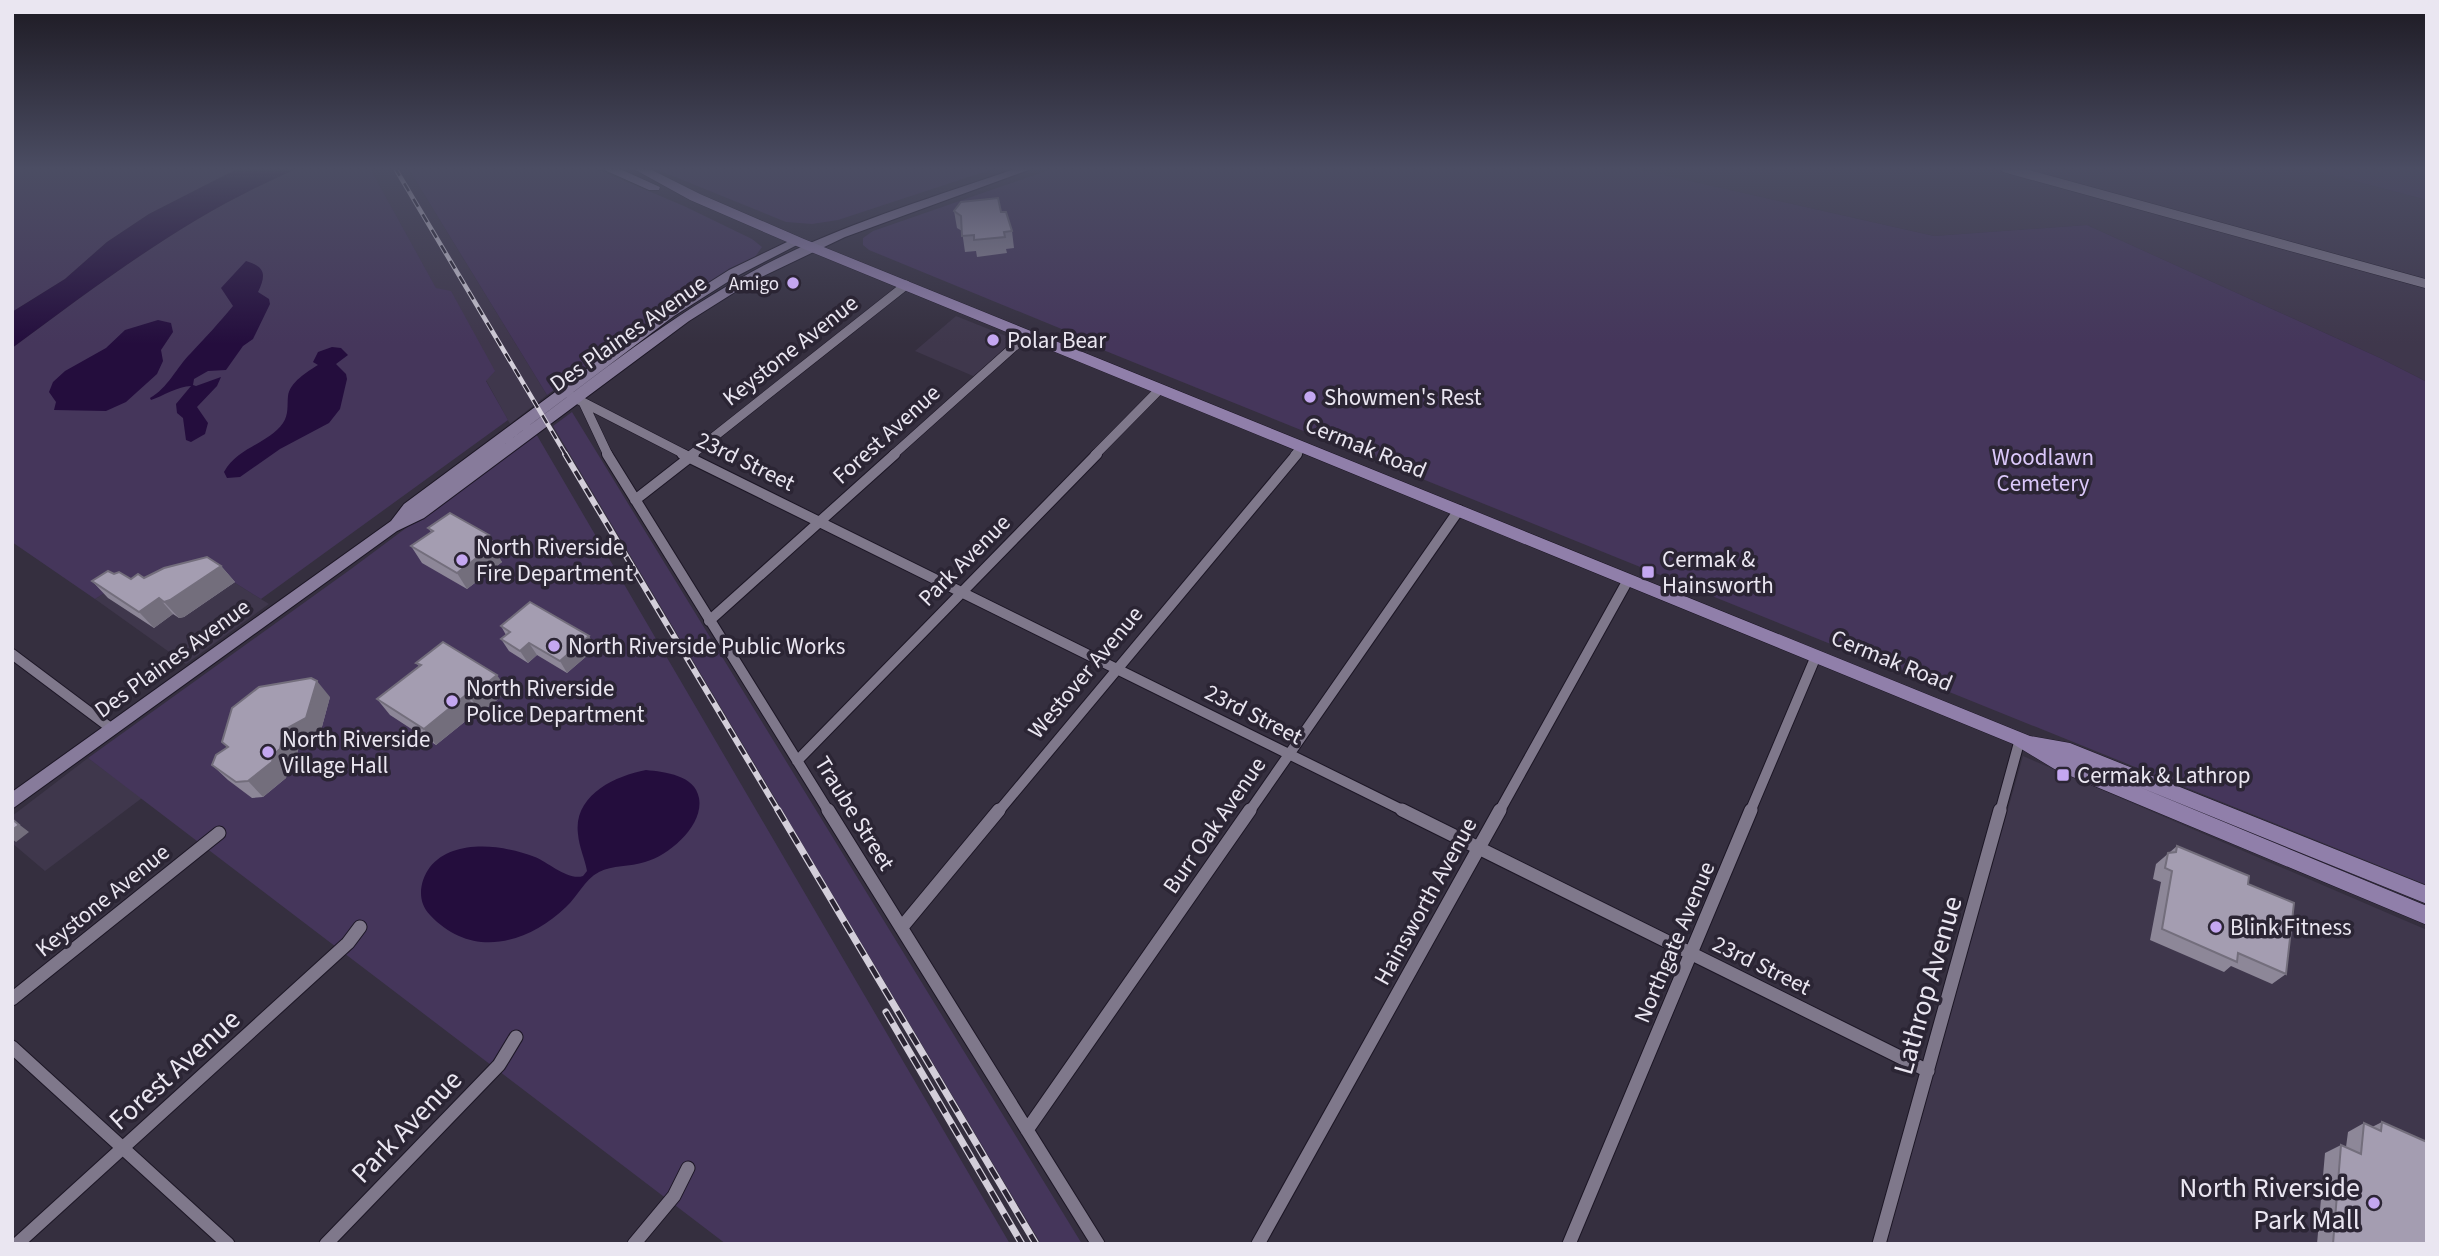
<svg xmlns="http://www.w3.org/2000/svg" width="2439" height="1256" font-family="'Source Sans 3',sans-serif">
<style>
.built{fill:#3f374c}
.green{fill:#45365b}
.water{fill:#240d3d}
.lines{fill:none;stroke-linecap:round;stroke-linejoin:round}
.minor-far2-casing{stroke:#1c1625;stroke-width:10}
.minor-far1-casing{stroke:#1c1625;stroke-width:12}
.minor-casing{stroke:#1c1625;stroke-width:15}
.secondary-casing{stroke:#1c1625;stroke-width:2}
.primary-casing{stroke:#1c1625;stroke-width:1}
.minor-far2{stroke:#7f788b;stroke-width:9}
.minor-far1{stroke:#7f788b;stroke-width:10}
.minor{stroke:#7f788b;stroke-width:13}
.secondary{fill:#877b9b;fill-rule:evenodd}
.primary{fill:#907faa;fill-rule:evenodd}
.rail-far2-casing{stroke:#d3ceda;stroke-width:4.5}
.rail-far1-casing{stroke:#d3ceda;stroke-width:6}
.rail-casing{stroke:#d3ceda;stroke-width:7}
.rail-far2{stroke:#2b2534;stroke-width:2.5;stroke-dasharray:9;stroke-linecap:butt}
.rail-far1{stroke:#2b2534;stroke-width:3.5;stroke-dasharray:10;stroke-linecap:butt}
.rail{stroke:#2b2534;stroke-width:4.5;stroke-dasharray:13;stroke-linecap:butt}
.wall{fill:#8d8798}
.shaded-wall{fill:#736e7c}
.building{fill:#a49db1;stroke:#736e7c;stroke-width:2}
.poi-dot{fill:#c4a7f1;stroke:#2b2534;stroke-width:2.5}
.labels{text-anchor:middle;stroke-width:7;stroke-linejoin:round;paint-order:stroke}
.far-poi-label{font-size:19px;fill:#eae6f1;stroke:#2b2534;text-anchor:end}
.street-label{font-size:23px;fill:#eae6f1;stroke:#2b2534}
.poi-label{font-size:23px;fill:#eae6f1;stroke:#2b2534;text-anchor:start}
.park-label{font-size:23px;fill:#dbc8fa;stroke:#2b2534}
.near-street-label{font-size:28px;fill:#eae6f1;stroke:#2b2534}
.near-poi-label{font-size:28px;fill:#eae6f1;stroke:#2b2534;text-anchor:end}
</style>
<rect width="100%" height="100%" fill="#352f3f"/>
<path class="built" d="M370 168H408L547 395 510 424Z
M1633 168H2305L2427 200V382L2380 358 2087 225 1934 236Z
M956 316 1021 342 980 379 915 351Z
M221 574 269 604 186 664 95 599 119 584Z
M2023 756 2427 930V1244H1885Z
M88 758 142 798 45 871 12 843V816Z"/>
<path class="green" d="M12 168H239L149 214 107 242 65 279 12 312Z
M299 168H370L436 288 451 291 495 371 486 381 508 420 261 599 221 574 119 584 95 599 12 542V348C104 280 193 212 299 168Z
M408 168H594L684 206 752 239 762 247 755 257 672 305 547 395Z
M653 168H996L838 220 812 224 786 222Z
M1055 168H1633L1934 236 2087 225 2380 358 2427 382V885L1076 339 1064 330 869 250 863 245V238L873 231Z
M2305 168H2427V200Z
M572 412 1082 1244H1041L553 426Z
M535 432 1010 1244H726L88 758 351 569Z"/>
<path class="water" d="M239 168H299C193 212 104 280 12 348V312L65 279 107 242 149 214Z
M246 261C266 267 266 275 258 292L269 299 270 304 253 339 243 346 226 370 208 371 194 379 193 385 196 386 221 377 217 386 197 407 208 423 205 434 191 442 186 440 183 418 177 413 176 404 191 386C178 386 163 396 151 400L150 398C168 388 176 368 191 353 206 337 219 323 233 306L221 288Z
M158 320 171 323 173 332 161 350 163 361 157 374 126 402 106 411 54 410 56 402 49 392 53 382 65 371 106 348 125 330Z
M332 347 341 348 348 355 336 364 346 374 347 379 340 409 329 423 280 449 240 477 227 478 224 472C238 447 268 444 283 423 289 414 287 405 288 396 290 382 307 372 318 365L313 362 318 352Z
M646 770C665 772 695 775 699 798 704 825 670 855 645 862 630 867 612 865 599 872 584 880 578 896 566 907 526 945 471 959 430 915 417 902 419 882 430 867 454 838 504 845 535 857 549 863 569 881 583 876L587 871C585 859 579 847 578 834 573 796 614 776 646 770Z"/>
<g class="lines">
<g class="minor-far2-casing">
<path id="minor-far2" d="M2005 168 2427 284
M571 396 686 455
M583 402 608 455
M691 455 906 285
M893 455 1027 335
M1095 455 1160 389
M1295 455 1302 447"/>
</g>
<g class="minor-far1-casing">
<path id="minor-far1" d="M607 454 829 812
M682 454 1406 812
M635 500 694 454
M709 621 895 454
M12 654 112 729
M797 761 1097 454
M998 812 1297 454
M1249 812 1459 510
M1499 812 1628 580
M1750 812 1816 656
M2000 812 2020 739"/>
</g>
<g class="minor-casing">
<path id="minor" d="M828 810 1098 1244
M1402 810 1928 1071
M902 927 999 810
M12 999 219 833
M12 1047 228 1244
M1027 1130 1250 810
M17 1244 348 943 360 927
M326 1244 499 1065 516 1037
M634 1244 674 1196 688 1168
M1258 1244 1500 810
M1569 1244 1751 810
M1879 1244 2000 810"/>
</g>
<g class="secondary-casing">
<path id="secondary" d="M1017 168H1034L845 237 751 282 689 321 424 518 397 531 12 809V792L391 521 404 504 666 310 729 270 787 242H795L797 245 737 276 674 316 502 446C580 388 656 326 741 278 827 228 924 201 1017 168Z"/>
</g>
<g class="primary-casing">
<path id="primary" d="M600 168H618L660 187 659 190H649Z
M632 168H648L700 194 804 239 2030 736 2070 743 2427 886V904L2137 786 2427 906V925L2056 770 2013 744 794 245 690 200Z"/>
</g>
<use href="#minor-far2" class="minor-far2"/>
<use href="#minor-far1" class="minor-far1"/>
<use href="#minor" class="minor"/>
<use href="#secondary" class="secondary"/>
<use href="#primary" class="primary"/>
<g class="rail-far2-casing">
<path id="rail-far2" d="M395 168 566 455"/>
</g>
<g class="rail-far1-casing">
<path id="rail-far1" d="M565 454 779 812"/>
</g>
<g class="rail-casing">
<path id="rail" d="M778 810 1036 1244
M886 1012 1022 1244"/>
</g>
<use href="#rail-far2" class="rail-far2"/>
<use href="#rail-far1" class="rail-far1"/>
<use href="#rail" class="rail"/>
</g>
<path class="wall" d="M954 211 1001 212 1012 231 1014 248 1006 249 1007 253 977 257 976 251 965 252 962 231 957 228Z
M428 528 489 535 499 551 496 553 502 562 467 589 422 563 411 546 431 532Z
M221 566 235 582 184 617 179 618 173 614 154 628 108 598 92 581 114 574 131 579Z
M501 626 596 648 567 673 537 655 528 663 509 651 501 639 506 635Z
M416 663 508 691 481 713 478 711 436 745 390 715 377 699 419 666Z
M330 697 320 734 299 745 295 764 288 770 286 778 263 797 252 798 228 780 212 765 227 747 222 742Z
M2177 846 2248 884 2286 974 2272 984 2231 966 2224 972 2150 940 2161 882 2153 879 2156 864Z
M2382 1122 2427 1244H2317L2325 1153 2341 1145 2346 1147 2348 1132 2364 1123 2372 1127Z"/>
<path class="shaded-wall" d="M489 535 499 551 496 553 502 562 467 589 457 573 482 540Z
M221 566 235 582 184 617 179 618 164 602Z
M159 598 173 614 154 628 139 612Z
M589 636 596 648 567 673 560 661Z
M529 643 537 655 528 663 520 651Z
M497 675 508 691 481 713 470 697Z
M317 681 330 697 320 734 299 745 295 764 288 770 286 778 263 797 248 781 274 754 284 730Z
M466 695 478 711 436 745 424 729Z
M12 819 29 832 16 842 12 839Z"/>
<path class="building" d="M998 198 1001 212H1006L1012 231 1004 232 1005 237 974 240V235L962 236 961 216 954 211 961 202Z
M450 513 489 535 482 540 492 546 457 573 411 546 433 531 428 528Z
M207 557 221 566 170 600 164 602 159 598 139 612 92 581 108 571 114 574 119 572 131 579 138 574 144 578 164 568Z
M530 602 589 636 560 661 529 643 520 651 501 639 510 632 501 626Z
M443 642 497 675 470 697 466 695 424 729 377 699 421 665 416 663Z
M311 678 317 681 306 718 284 730 280 749 274 754 272 762 248 781 236 782 212 765 216 755 228 747 222 742 232 708 259 687Z
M12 819 19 825 12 830Z
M2177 846 2249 876 2248 884 2294 903 2286 974 2238 953 2237 962 2162 929 2172 871 2165 868 2168 853 2176 852Z
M2382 1122 2427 1142V1244H2333L2341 1145 2361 1154 2364 1123 2381 1131Z"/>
<linearGradient id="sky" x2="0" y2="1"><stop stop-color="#1d1a23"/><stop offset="0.49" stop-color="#4b4d63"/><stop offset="1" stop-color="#4b4d63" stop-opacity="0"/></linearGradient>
<rect width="2439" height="344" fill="url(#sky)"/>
<g class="poi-dot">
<circle cx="793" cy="283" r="7"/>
<circle cx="993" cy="340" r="7"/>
<circle cx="1310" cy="397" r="7"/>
<circle cx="462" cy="560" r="7"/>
<rect x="1641" y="565" width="14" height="14" rx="3.5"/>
<circle cx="554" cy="646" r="7"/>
<circle cx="452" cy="701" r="7"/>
<circle cx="268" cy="752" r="7"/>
<rect x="2056" y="768" width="14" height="14" rx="3.5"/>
<circle cx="2216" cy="927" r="7"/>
<circle cx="2374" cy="1203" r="7"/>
</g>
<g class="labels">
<g class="far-poi-label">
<text x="779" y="290">Amigo</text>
</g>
<g class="street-label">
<text transform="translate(628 333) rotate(-35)" y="8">Des Plaines Avenue</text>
<text transform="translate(790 350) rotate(-38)" y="8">Keystone Avenue</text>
<text transform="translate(886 434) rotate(-42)" y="8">Forest Avenue</text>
<text transform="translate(1366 447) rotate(22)" y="8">Cermak Road</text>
<text transform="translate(746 461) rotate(26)" y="8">23rd Street</text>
<text transform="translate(964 560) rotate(-45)" y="8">Park Avenue</text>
<text transform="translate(172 658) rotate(-36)" y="8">Des Plaines Avenue</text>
<text transform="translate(1892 660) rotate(22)" y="8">Cermak Road</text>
<text transform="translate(1085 672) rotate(-50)" y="8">Westover Avenue</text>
<text transform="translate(1254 714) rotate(27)" y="8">23rd Street</text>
<text transform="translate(855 813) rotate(58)" y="8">Traube Street</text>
<text transform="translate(1214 825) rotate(-55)" y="8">Burr Oak Avenue</text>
<text transform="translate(102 900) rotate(-39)" y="8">Keystone Avenue</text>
<text transform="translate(1425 901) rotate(-61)" y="8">Hainsworth Avenue</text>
<text transform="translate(1674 942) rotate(-67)" y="8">Northgate Avenue</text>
<text transform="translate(1762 965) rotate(26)" y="8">23rd Street</text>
</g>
<g class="poi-label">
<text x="1007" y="348">Polar Bear</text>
<text x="1324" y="405">Showmen's Rest</text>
<text x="476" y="555">North Riverside<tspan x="476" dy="26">Fire Department</tspan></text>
<text x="1662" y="567">Cermak &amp;<tspan x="1662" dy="26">Hainsworth</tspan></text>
<text x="568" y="654">North Riverside Public Works</text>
<text x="466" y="696">North Riverside<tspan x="466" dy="26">Police Department</tspan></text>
<text x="282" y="747">North Riverside<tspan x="282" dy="26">Village Hall</tspan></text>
<text x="2077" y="783">Cermak &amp; Lathrop</text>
<text x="2230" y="935">Blink Fitness</text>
</g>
<g class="park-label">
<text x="2043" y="465">Woodlawn<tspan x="2043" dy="26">Cemetery</tspan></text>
</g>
<g class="near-street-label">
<text transform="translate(1927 985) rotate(-74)" y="10">Lathrop Avenue</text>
<text transform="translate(174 1069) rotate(-42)" y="10">Forest Avenue</text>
<text transform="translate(406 1126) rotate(-46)" y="10">Park Avenue</text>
</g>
<g class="near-poi-label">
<text x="2360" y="1197">North Riverside<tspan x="2360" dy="32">Park Mall</tspan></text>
</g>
</g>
<rect width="2439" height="1256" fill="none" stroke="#eae6f1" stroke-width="28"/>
</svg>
